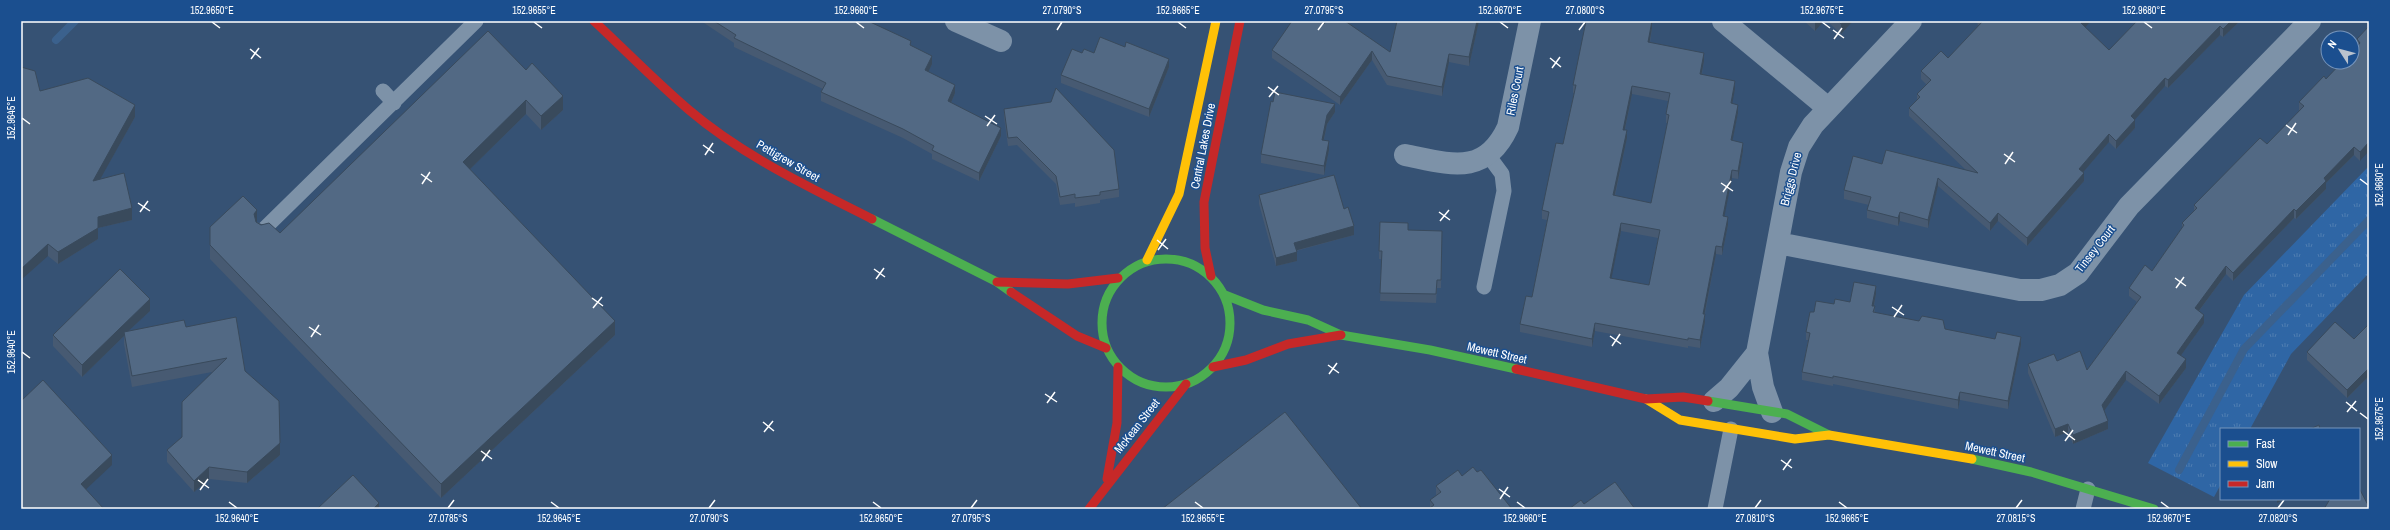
<svg xmlns="http://www.w3.org/2000/svg" width="2390" height="530" font-family="'Archivo Narrow',sans-serif">
<style>
.grass{fill:url(#grass-tufts)}
.lines{fill:none;stroke-linecap:round;stroke-linejoin:round}
.stream{stroke:#3b618d;stroke-width:8}
.lane{stroke:#7d92a8;stroke-width:15}
.street{stroke:#7d92a8;stroke-width:22}
.fast{stroke:#4caf50;stroke-width:9}
.slow{stroke:#ffc107;stroke-width:9}
.jam{stroke:#c62828;stroke-width:9}
.wall{fill:#475a72;fill-rule:evenodd}
.shaded-wall{fill:#394a5c}
.building{fill:#526984;stroke:#394a5c;fill-rule:evenodd}
.ticks{fill:none;stroke:#fff;stroke-width:1.5}
.labels{text-anchor:middle;stroke-width:3;stroke-linejoin:round;paint-order:stroke}
.street-label{font-size:12px;fill:#fff;stroke:#1b4f8f}
.neatline{fill:none;stroke:#fff;stroke-width:1.5}
.ticks-label{font-size:10px;text-anchor:middle;fill:#fff}
</style>
<defs>
<pattern id="grass-tufts" width="24" height="20" patternUnits="userSpaceOnUse"><rect width="24" height="20" fill="#2f66a5"/><path d="M3 7l-1-3M5 7V3M7 7l1-3M15 17l-1-3M17 17v-4M19 17l1-3" fill="none" stroke="#4e7db2"/></pattern>
</defs>
<rect width="100%" height="100%" fill="#365274"/>
<path class="grass" d="M2369 166V273L2291 354 2250 429H2221V484L2214 497 2148 463 2244 295Z"/>
<g class="lines">
<path class="stream" d="M56 40 75 21
M2179 470 2244 349 2369 220"/>
<path class="lane" d="M383 91 394 103
M263 230 476 21
M1484 287 1504 191 1502 174 1488 155
M1715 509 1731 429
M2083 509 2088 489"/>
<path class="street" d="M956 21 1001 41
M1723 21 1828 108
M1405 155C1450 164 1485 177 1508 127L1530 21
M1778 243 2020 290H2041L2060 285 2078 273 2129 206 2310 21
M1714 401 1729 388 1757 353
M1772 412 1763 387 1757 353 1791 172 1799 147 1813 125 1911 21"/>
<path class="fast" d="M872 219 997 282 1011 292
M1102 323a64 64 0 1 1 128 0a64 64 0 1 1-128 0Z
M1225 295 1263 310 1308 320 1341 335 1430 350 1516 369
M1708 401 1787 414 1829 435
M1972 459 2031 472 2154 509"/>
<path class="slow" d="M1147 260 1179 194 1216 21
M1646 399 1680 420 1795 439 1829 435 1972 459"/>
<path class="jam" d="M594 21C626 51 656 82 689 110 743 156 809 187 872 219
M1211 276 1205 248 1204 202 1240 21
M997 282 1068 284 1118 278
M1011 292 1077 336 1106 348
M1213 367 1246 360 1288 344 1341 335
M1516 369 1646 399 1683 397 1708 401
M1107 479 1117 423 1118 367
M1089 509 1186 384"/>
</g>
<path class="wall" d="M701 21H868L911 46 932 64 928 72 955 93 951 103 1001 136 979 181 932 159V154L903 138 821 101V92L823 89 734 47V43Z
M1397 21H1479L1469 66 1449 62 1442 96 1387 85 1372 60 1340 105 1272 58V50L1324 24 1390 52Z
M1804 21H1824L1815 31Z
M1827 21H1853L1841 34Z
M1977 21H2091L2085 27 2109 50 2137 21H2240L2223 37 2220 35 2168 88 2165 86 2135 119V128L2116 149 2109 142 2083 172 2084 181 2027 246 1998 221 1990 231 1938 186 1928 228 1900 221 1898 226 1867 218V210L1869 205 1844 199V190L1882 164 1966 170 1909 116V108L1917 100V94L1927 85 1921 79V71L1948 58 1978 26Z
M2369 26 2360 161 2354 155 2326 183V189L2296 219 2294 218 2233 281 2226 274 2199 311 2204 323 2181 355 2186 368 2159 404 2126 380 2104 411 2108 429 2073 444 2068 432 2055 437 2028 373V364L2057 361 2087 370 2137 302 2129 296V288L2152 271 2182 228V223L2194 211V205L2267 144 2300 111 2299 110V102L2326 79 2357 47V39Z
M1652 28 1650 43 1704 61 1702 74 1735 89 1732 103 1738 113 1732 141 1743 151 1738 179 1732 178 1724 216 1728 225 1722 255 1716 254 1705 314V322L1700 348 1688 346V348L1595 331 1592 347 1520 332V324L1532 297 1547 220 1542 219V210L1563 144 1574 93H1573V85ZM1632 94 1668 101 1666 114V123H1668L1651 203 1615 196 1627 138 1625 130ZM1621 231 1658 238 1649 285 1611 278Z
M1082 53H1094L1169 67 1149 117 1061 83V75Z
M526 70 563 110 541 130 526 114 470 169 615 335 441 498 210 259V227L257 222 280 233Z
M40 91 135 117 100 179 132 220 98 228V239L58 264 48 256Z
M1004 109 1119 189V197L1100 200V203L1075 207V203L1060 205 1056 184 1017 145 1008 146 1004 117Z
M1335 112 1327 124 1324 140 1329 150 1324 175 1261 163V154Z
M1259 195 1344 209 1354 235 1296 251 1297 261 1276 266 1259 204Z
M1408 230 1442 239 1441 288H1437L1436 303 1380 301 1382 259H1379V251Z
M1876 294 1874 306 1875 313 1945 329 2021 345 2008 409 1960 400 1958 409 1833 384V386L1802 380V372L1808 340H1806V332L1814 312 1834 304 1850 302Z
M150 311 128 331 186 327 245 371 280 455 247 483 209 479 194 492 167 462V450L182 437 212 372 132 387 124 344V336L82 377 53 346V335Z
M2369 324V376L2347 398 2307 360V352L2354 339Z
M1477 472 1512 509H1430V500L1436 496V486L1462 476Z"/>
<path class="shaded-wall" d="M1477 21H1479L1469 66V57Z
M1652 21V28L1648 51V42Z
M1815 21H1824L1815 31Z
M1843 21H1853L1841 34V24Z
M2083 21H2091L2081 32V23Z
M2231 21H2240L2223 37V29Z
M2220 26V35L2168 88V80Z
M1372 51V60L1340 105V97Z
M1704 53V61L1700 82V74Z
M1449 54V62L1442 96V87Z
M932 56V64L925 79V70Z
M1169 59V67L1149 117V109Z
M2165 78V86L2131 124V116Z
M1735 81V89L1731 111V103Z
M955 85V93L948 110V101Z
M1632 86V94L1623 138V130Z
M563 96V110L541 130V116Z
M526 100V114L463 176V162Z
M1335 104V112L1327 124 1322 148V140L1327 115Z
M135 105V117L93 192V181Z
M1738 105V113L1731 148V140Z
M2135 120V128L2116 149V141Z
M1001 128V136L979 181V173Z
M1627 130V138L1613 203V195Z
M2109 134V142L2079 177V169Z
M1329 141V150L1324 175V166Z
M2369 142V151L2360 161V152Z
M1743 143V151L1738 179V171Z
M2354 147V155L2326 183V189L2296 219V211L2324 178Z
M1732 170V178L1723 224V216Z
M2084 173V181L2027 246V238Z
M1938 178V186L1928 228V220Z
M132 208V220L98 228V239L58 264V252L98 217Z
M2294 209V218L2233 281V273Z
M257 210V224L254 214Z
M1900 212V221L1898 226V218Z
M1998 213V221L1990 231V223Z
M1728 217V225L1722 255V247Z
M1621 223V231L1610 286V278Z
M1354 226V235L1294 251V243Z
M48 244V256L21 280V269Z
M1716 246V254L1703 322V314Z
M1297 252V261L1276 266V258Z
M2226 266V274L2195 316V308Z
M1876 286V294L1872 314V306Z
M150 299V311L124 335V332V336L82 377V365Z
M1705 314V322L1700 348V340Z
M2204 315V323L2177 361V353Z
M615 321V335L441 498V484Z
M1595 323V331L1592 347V339Z
M2021 337V345L2008 409V401Z
M2186 359V368L2159 404V396Z
M2369 368V376L2347 398V390Z
M2126 371V380L2102 414V405Z
M1960 392V400L1958 409V400Z
M2108 421V429L2073 444V435Z
M2068 424V432L2055 437V429Z
M280 443V455L247 483V472Z
M112 455V465L81 494V484Z
M209 467V479L194 492V481Z
M2277 499H2284L2277 503Z
M379 503V509H373Z"/>
<path class="building" d="M714 21H868L911 41 910 45 932 56 925 70 955 85 948 101 1001 128 979 173 932 150 934 146 903 129 821 92 826 83 734 38 736 35Z
M1292 21H1320L1324 24 1326 21H1345L1390 52 1397 21H1477L1469 57 1449 54 1442 87 1387 76 1372 51 1340 97 1272 50Z
M1586 21H1652L1648 42 1704 53 1700 74 1735 81 1731 103 1738 105 1731 140 1743 143 1738 171 1732 170 1723 216 1728 217 1722 247 1716 246 1703 314H1705L1700 340 1688 338V340L1595 323 1592 339 1520 324 1526 296 1532 297 1549 212 1542 210 1556 143 1563 144 1576 85H1573ZM1632 86 1670 93 1666 114 1669 115 1651 203 1613 195 1627 130H1623ZM1621 223 1660 230 1649 285 1610 278Z
M1838 21H1843L1841 24Z
M1980 21H2083L2081 23 2109 50 2137 21H2231L2223 29 2220 26 2168 80 2165 78 2131 116 2135 120 2116 141 2109 134 2079 169 2084 173 2027 238 1998 213 1990 223 1938 178 1928 220 1900 212 1898 218 1867 210 1871 197 1844 190 1853 156 1882 164 1886 150 1978 173 1909 108 1920 97 1917 94 1931 80 1921 71 1941 51 1948 58 1982 22Z
M2369 26V142L2360 152 2354 147 2324 178 2326 181 2296 211 2294 209 2233 273 2226 266 2195 308 2204 315 2177 353 2186 359 2159 396 2126 371 2102 405 2108 421 2073 435 2068 424 2055 429 2028 364 2054 354 2057 361 2080 351 2087 370 2141 297 2129 288 2145 265 2152 271 2184 225 2182 223 2197 208 2194 205 2260 138 2267 144 2304 106 2299 102 2324 76 2326 79 2342 62H2352V52L2360 43 2357 39Z
M488 31 526 70 532 63 563 96 541 116 526 100 463 162 615 321 441 484 210 245V227L243 196 257 210 254 214 256 222 261 225 269 223 280 233Z
M1100 37 1125 47 1126 42 1169 59 1149 109 1061 75 1072 49 1082 53 1084 49 1094 53Z
M21 67 35 71 40 91 88 78 135 105 93 181 124 173 132 208 98 217V228L58 252 48 244 21 269Z
M1056 88 1114 150 1119 189 1100 192V195L1075 198V194L1060 197 1056 176 1017 137 1008 138 1004 109 1051 102Z
M1275 92 1335 104 1327 115 1322 140 1329 141 1324 166 1261 154 1271 101 1273 102Z
M1334 175 1344 209 1348 207 1354 226 1294 243 1297 252 1276 258 1259 195Z
M1380 222 1408 223V230L1442 231 1441 280H1437L1436 294 1380 293 1382 251H1379Z
M120 269 150 299 82 365 53 335Z
M1854 282 1876 286 1872 306H1875L1873 312 1919 321 1922 316 1943 320 1945 329 1995 339 1997 332 2021 337 2008 401 1960 392 1958 400 1833 376V378L1802 372 1810 333 1806 332 1810 312H1814L1816 301 1834 304 1835 299 1850 302Z
M236 317 245 371 279 401 280 443 247 472 209 467 194 481 167 450 182 437V402L227 358 132 376 124 332 184 320 186 327Z
M2335 322 2354 339 2369 324V368L2347 390 2307 352Z
M43 380 112 455 81 484 104 509H21V401Z
M1285 412 1362 509H1162Z
M2319 425 2320 429H2310Z
M1473 467 1477 472 1481 470 1512 509H1430V508L1434 505 1430 500 1441 492 1436 486 1458 470 1462 476Z
M353 475 379 503 373 509H317Z
M1615 482 1635 509H1569L1581 500 1584 504Z
M2359 488 2368 505 2369 504V509H2324L2330 499H2359Z"/>
<path class="ticks" d="M212 22 220 28M534 22 542 28M856 22 864 28M1178 22 1186 28M1500 22 1508 28M1822 22 1830 28M2144 22 2152 28M1057 30 1062 22M1318 30 1324 22M1579 30 1585 22M1833 30 1844 38M1834 39 1842 28M250 49 261 58M1550 58 1561 67M251 59 259 48M1552 68 1560 57M1268 87 1279 95M1269 97 1278 86M985 116 997 124M22 118 30 124M2286 125 2297 133M987 126 995 115M2288 135 2296 123M703 145 714 153M2004 154 2015 162M705 155 713 143M2005 164 2013 152M421 174 432 182M2360 179 2368 185M1721 183 1733 191M422 184 430 172M1723 192 1731 181M138 203 150 211M140 212 148 201M1439 212 1450 220M1440 221 1449 210M1157 240 1168 249M1158 250 1166 239M874 269 885 277M2175 278 2186 286M876 279 884 268M2176 288 2184 277M592 298 603 306M1892 307 1904 315M593 308 602 297M1894 317 1902 305M309 327 321 335M1610 336 1621 344M311 337 319 325M1612 346 1620 334M22 352 30 358M1328 365 1339 373M1329 374 1337 363M1045 394 1057 402M2346 402 2357 411M1047 403 1055 392M2347 412 2356 401M2360 413 2368 419M763 422 774 431M2063 431 2075 440M764 432 773 421M2065 441 2073 430M481 451 492 459M1781 460 1792 468M482 461 490 450M1783 470 1791 459M198 480 209 488M1499 489 1510 497M200 490 208 479M1500 499 1508 487M229 502 237 508M551 502 559 508M873 502 881 508M1195 502 1203 508M1517 502 1525 508M1839 502 1847 508M2161 502 2169 508M448 508 454 500M709 508 715 500M971 508 977 500M1755 508 1761 500M2016 508 2022 500M2278 508 2284 500"/>
<g class="labels">
<g class="street-label">
<text transform="translate(1515 91) rotate(-79)" y="4">Riles Court</text>
<text transform="translate(1203 146) rotate(-79)" y="4">Central Lakes Drive</text>
<text transform="translate(788 161) rotate(30)" y="4">Pettigrew Street</text>
<text transform="translate(1791 179) rotate(-76)" y="4">Briggs Drive</text>
<text transform="translate(2095 249) rotate(-52)" y="4">Tinsey Court</text>
<text transform="translate(1497 353) rotate(13)" y="4">Mewett Street</text>
<text transform="translate(1137 426) rotate(-52)" y="4">McKean Street</text>
<text transform="translate(1995 452) rotate(12)" y="4">Mewett Street</text>
</g>
</g>
<rect width="2390" height="530" fill="none" stroke="#1b4f8f" stroke-width="44"/>
<rect x="2220" y="428" width="140" height="72" fill="#1b4f8f" stroke="#7695bc"/>
<rect x="2228" y="441" width="20" height="6" fill="#4caf50" stroke="#7695bc"/>
<text x="2256" y="448" font-size="12" fill="#ffffff">Fast</text>
<rect x="2228" y="461" width="20" height="6" fill="#ffc107" stroke="#7695bc"/>
<text x="2256" y="468" font-size="12" fill="#ffffff">Slow</text>
<rect x="2228" y="481" width="20" height="6" fill="#c62828" stroke="#7695bc"/>
<text x="2256" y="488" font-size="12" fill="#ffffff">Jam</text>
<g transform="translate(2340 50) rotate(306)"><circle r="19" fill="#1b4f8f" stroke="#7695bc"/>
<path d="M0-3L7 15L0 10L-7 15Z" fill="#b9c2ce"/>
<text y="-6" font-size="11" font-weight="bold" text-anchor="middle" fill="#ffffff">N</text>
</g>
<rect x="22" y="22" width="2346" height="486" class="neatline"/>
<g class="ticks-label">
<text x="212" y="14">152.9650°E</text>
<text x="534" y="14">152.9655°E</text>
<text x="856" y="14">152.9660°E</text>
<text x="1062" y="14">27.0790°S</text>
<text x="1178" y="14">152.9665°E</text>
<text x="1324" y="14">27.0795°S</text>
<text x="1500" y="14">152.9670°E</text>
<text x="1585" y="14">27.0800°S</text>
<text x="1822" y="14">152.9675°E</text>
<text x="2144" y="14">152.9680°E</text>
<text transform="translate(11 118) rotate(-90)" y="4">152.9645°E</text>
<text transform="translate(2379 185) rotate(-90)" y="4">152.9680°E</text>
<text transform="translate(11 352) rotate(-90)" y="4">152.9640°E</text>
<text transform="translate(2379 419) rotate(-90)" y="4">152.9675°E</text>
<text x="237" y="522">152.9640°E</text>
<text x="448" y="522">27.0785°S</text>
<text x="559" y="522">152.9645°E</text>
<text x="709" y="522">27.0790°S</text>
<text x="881" y="522">152.9650°E</text>
<text x="971" y="522">27.0795°S</text>
<text x="1203" y="522">152.9655°E</text>
<text x="1525" y="522">152.9660°E</text>
<text x="1755" y="522">27.0810°S</text>
<text x="1847" y="522">152.9665°E</text>
<text x="2016" y="522">27.0815°S</text>
<text x="2169" y="522">152.9670°E</text>
<text x="2278" y="522">27.0820°S</text>
</g>
</svg>
